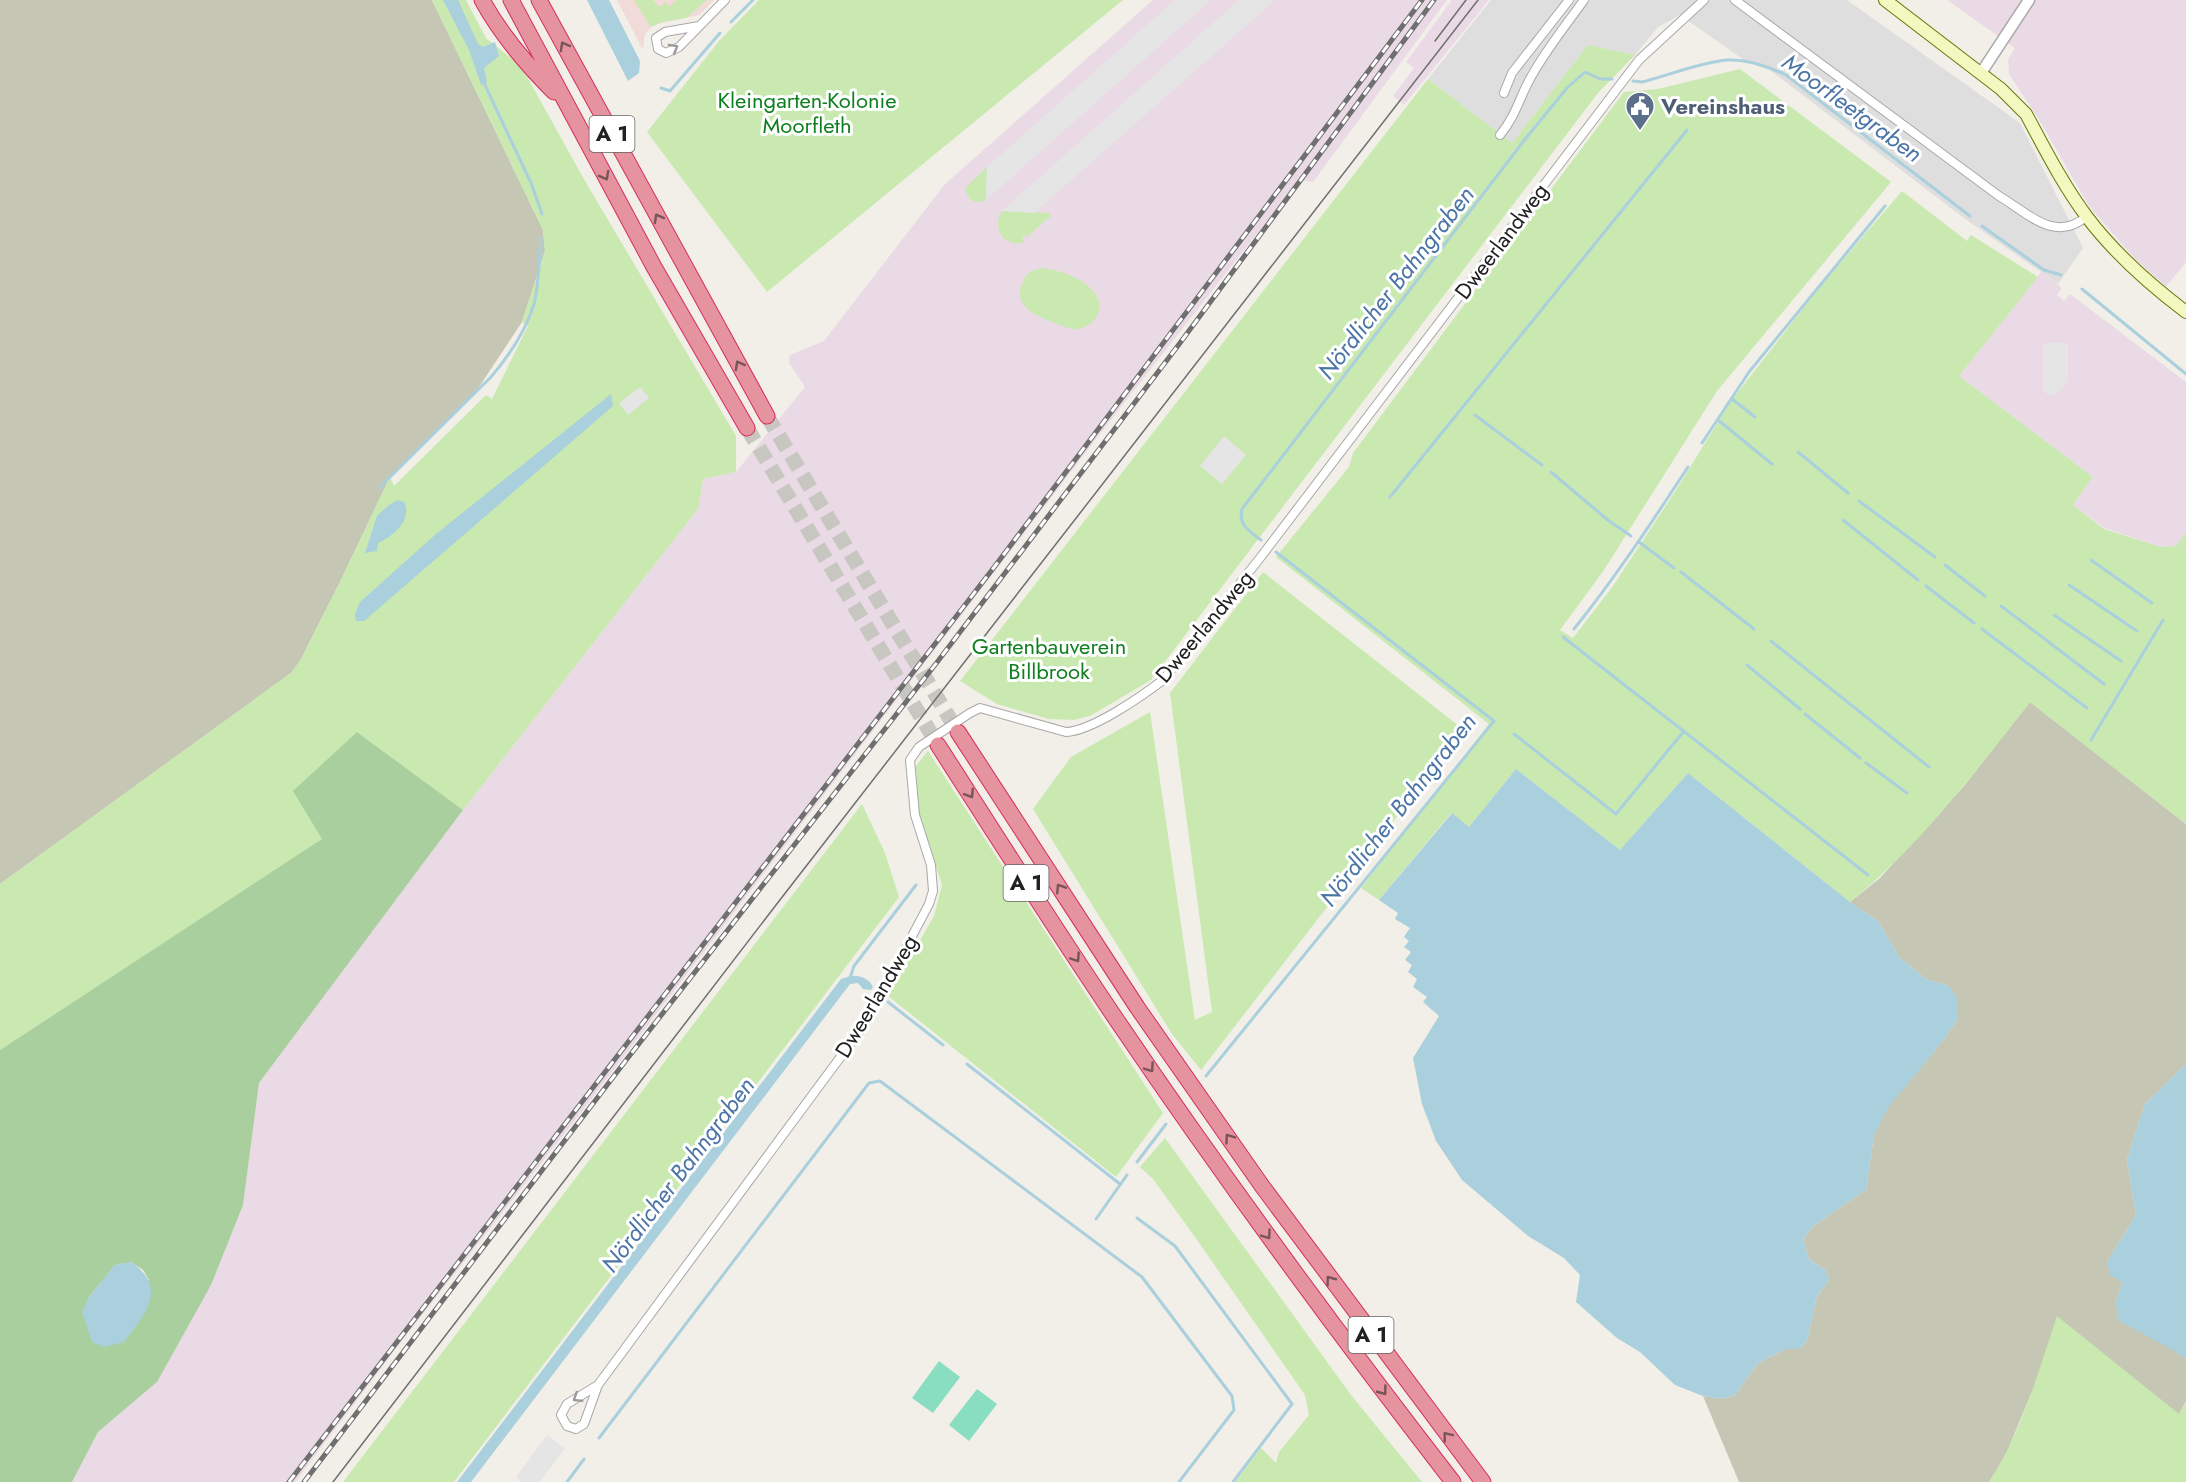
<svg xmlns="http://www.w3.org/2000/svg" width="2186" height="1482" font-family="Jost,sans-serif">
<style>
.residential{fill:#dfdede}
.commercial{fill:#f1dbd9}
.industrial{fill:#eadae6}
.construction{fill:#c5c6b4}
.grass{fill:#c9e9b1}
.forest{fill:#aacf9e;fill-rule:evenodd}
.pitch{fill:#89ddc1}
.parking{fill:#e5e5e5}
.water{fill:#aacfdd}
.lines{fill:none;stroke-linecap:round;stroke-linejoin:round}
.stream{stroke:#aacfdd;stroke-width:3}
.motorway-tunnel{stroke:#c7c6c0;stroke-width:15;stroke-dasharray:15 8;stroke-linecap:butt}
.minor-casing{stroke:#a8a8a8;stroke-width:10}
.tertiary-casing{stroke:#a8a8a8;stroke-width:13}
.secondary-casing{stroke:#667808;stroke-width:14}
.motorway-casing{stroke:#d62e5f;stroke-width:17}
.minor{stroke:#fff;stroke-width:8}
.tertiary{stroke:#fff;stroke-width:10}
.secondary{stroke:#f2f8bf;stroke-width:12}
.motorway{stroke:#e5939e;stroke-width:15}
.tram{stroke:#6f6f6f;stroke-width:1.5}
.rail-casing{stroke:#6f6f6f;stroke-width:5}
.rail{stroke:#fff;stroke-width:3;stroke-dasharray:9;stroke-linecap:butt}
.oneway{stroke:#795459}
.oneway2{stroke:#9b9b9b}
.labels{text-anchor:middle;stroke-width:6;stroke-linejoin:round;paint-order:stroke}
.shield{fill:#fff;stroke:#646464;stroke-width:1.5}
.shield-label{font-size:21px;font-weight:bold;fill:#212121}
.park-label{font-size:22px;fill:#0f7f1f;stroke:#fff}
.service-label{font-size:22px;font-weight:bold;fill:#4e5e75;stroke:#fff;text-anchor:start}
.street-label{font-size:22px;fill:#212121;stroke:#fff}
.water-label{font-size:24px;font-style:italic;fill:#4c75a7;stroke:#fff}
</style>
<rect width="100%" height="100%" fill="#f1efe8"/>
<path class="residential" d="M1491 0H1847L2020 123 2083 248 2058 284 1968 221 1766 67 1744 60 1680 15 1658 27 1635 55 1588 45 1512 143 1428 79Z"/>
<path class="commercial" d="M617 0H714L699 15 653 25 645 34 643 50Z"/>
<path class="industrial" d="M1153 0H1447L1313 182 1299 180 1099 435 586 1106 397 1347 295 1482H72L98 1432 157 1382 243 1205 259 1083 463 810 698 509 703 479 736 472 805 387 789 363 790 355 824 341 945 184Z
M1452 0H1489L1404 105 1393 96 1414 68 1406 62Z
M1947 0H2186V262L2166 287 2134 258 2089 206 2038 118 2009 74 2008 59 2015 48Z
M2041 272 2062 288 2057 295 2064 301 2070 294 2186 382V532L2176 546 2161 547 2104 528 2073 505 2093 477 1959 376Z"/>
<path class="construction" d="M0 0H432L543 230 545 251 522 322 475 393 390 477 340 582 300 661 291 673 0 884Z
M2030 702 2186 824V1064L2145 1104 2127 1160 2136 1215 2107 1262 2123 1283 2115 1302 2186 1359V1401L2179 1414 2031 1394 2004 1459 1989 1482H1739L1703 1396 1723 1399 1735 1395 1758 1363 1785 1349H1799L1807 1341 1817 1296 1829 1280 1825 1270 1809 1259 1803 1239 1813 1226 1866 1190 1874 1135 1887 1108 1945 1038 1958 1018 1949 986 1926 979 1899 957 1878 921 1850 902 1880 878 1964 786Z"/>
<path class="grass" d="M432 0H466L486 38 521 66 585 181 736 436V472L703 479 698 509 463 810 357 732 323 839 0 1050V884L291 673 300 661 340 582 390 477 394 486 486 395 492 399 528 326 522 322 545 251 543 230Z
M634 0H653L660 7 665 2 669 7 677 0H707L686 18 662 22 651 27Z
M759 0H1123L767 292 647 132 719 41Z
M1588 45 1635 55 1598 93 1151 680 1090 716 1074 720 1049 719 997 704 960 681 1428 79 1512 143Z
M1740 69 1891 182 1717 391 1604 570 1560 630 1573 638 1613 586 1676 490 1731 401 1824 282 1902 191 1967 241 1971 235 2038 277 1959 376 2093 477 2073 505 2104 529 2161 547 2176 546 2186 532V824L2030 702C1975 772 1920 846 1850 902L1688 773 1620 850 1516 769 1469 827 1451 813 1379 900 1361 888 1489 724 1276 557 1349 467 1353 453 1624 92 1658 89Z
M987 167 986 200C975 205 965 199 966 187Z
M1002 211 1049 213 1051 216 1027 237 1025 235 1022 238 1025 242C1005 249 991 229 1002 211Z
M1042 268C1064 270 1110 287 1097 316 1093 323 1087 327 1079 329 1070 330 1060 325 1052 322 1036 315 1013 307 1022 284 1025 273 1032 270 1042 268Z
M1263 572 1464 730 1201 1070 1172 1034 1033 809 1071 757 1150 712 1195 1020 1212 1012 1170 693Z
M928 751 1163 1113 1116 1177 888 996 934 916 942 885 918 809 916 766Z
M862 804 885 853 899 897 454 1482H343Z
M1165 1138 1351 1395 1422 1482H1235L1261 1448 1276 1463 1279 1452 1309 1415 1305 1395 1195 1237 1153 1179 1140 1167Z
M2057 1316 2179 1414 2186 1401V1482H1989C2022 1432 2038 1372 2057 1316Z"/>
<path class="forest" d="M357 732 463 810 259 1083 243 1205 211 1285 157 1382 98 1432 72 1482H0V1050L322 839 293 791ZM131 1262 143 1270 149 1280 89 1297 115 1265Z"/>
<path class="pitch" d="M939 1361 960 1377 933 1413 912 1398Z
M977 1389 997 1404 969 1441 949 1425Z"/>
<path class="parking" d="M1175 0H1211L986 200 987 167Z
M1239 0H1275L1034 213 1002 211Z
M2043 343H2068V381L2060 391 2050 396 2043 391Z
M640 387 649 398 628 415 619 403Z
M1224 436 1246 455 1222 484 1200 466Z
M547 1435 565 1448 540 1482H521L516 1477Z"/>
<path class="water" d="M443 0H458L478 44 483 47 495 42 499 56 484 68 487 82 481 85 469 50Z
M587 0H609L640 61 639 73 628 81Z
M611 394 613 406 364 621H356L355 614 360 602 436 534Z
M398 500 404 502C413 520 392 537 378 543L377 551 365 553 377 516 389 505Z
M1516 769 1620 850 1688 773 1850 902 1878 921 1899 957 1926 979 1949 986 1958 1000V1018L1945 1038 1888 1108 1874 1135 1866 1190 1813 1226 1803 1239 1809 1259 1825 1270 1829 1280 1817 1296 1807 1341 1799 1349H1785L1758 1363 1735 1395 1723 1399 1703 1396 1675 1385 1640 1352 1617 1338 1576 1302 1580 1275 1564 1258 1528 1236 1462 1180 1436 1141 1422 1104 1413 1058 1439 1016 1423 1002 1427 997 1413 987 1417 979 1408 972 1412 965 1405 960 1411 952 1404 947 1409 941 1404 937 1410 928 1395 919 1398 913 1379 900 1452 813 1469 827Z
M850 976C859 975 869 978 873 987L871 990 863 989 858 983 850 984 471 1482H457L841 979Z
M2186 1064V1359L2171 1349 2119 1321 2115 1302 2123 1283 2110 1275 2107 1262 2136 1215 2127 1160 2145 1104Z
M131 1262C169 1288 145 1315 124 1342L104 1347 92 1342 82 1312 89 1297 115 1265Z"/>
<g class="lines">
<path class="stream" d="M731 22 753 0
M483 81 531 183 542 214
M1633 81 1642 82C1666 76 1705 61 1728 60 1748 59 1769 67 1786 75L1970 216
M661 88 670 91 720 33
M1982 226 2044 270 2061 275
M2082 289 2186 374
M1732 399 1755 417
M1475 415 1542 465
M1718 420 1772 464
M1702 443 1749 372 1885 206
M1798 452 1848 493
M1551 472 1609 521 1631 536
M380 487 491 377C508 357 526 330 534 304 539 284 539 260 541 239
M1390 497 1687 130
M1859 501 1935 557
M1843 520 1918 580
M1261 540C1249 531 1238 525 1242 509L1526 138 1567 88 1585 72 1600 79H1612
M1639 542 1674 568
M2091 560 2152 603
M1945 565 1985 596
M1681 572 1754 629
M2069 585 2137 631
M1926 586 1974 623
M2001 606 2104 684
M2054 615 2121 661
M1574 629C1615 578 1652 522 1688 467
M1982 629 2087 708
M1563 637 1868 875
M1771 641 1929 767
M1747 665 1800 709
M1805 714 1860 758
M1514 734 1616 814 1684 731
M2091 740 2163 620
M1866 763 1907 793
M850 978 854 966 916 885
M888 1002 943 1045
M967 1064 1120 1184
M1206 1076 1494 721 1276 552
M1137 1162 1166 1124
M1137 1218 1175 1246 1292 1404 1233 1482
M1096 1219 1127 1175
M599 1438 869 1083 880 1081 1142 1277 1232 1396 1234 1410 1179 1482
M567 1482 584 1459"/>
<path class="motorway-tunnel" d="M767 416 958 732
M747 428 938 745"/>
<g class="minor-casing">
<path id="minor" d="M1735 0 1999 196C2028 213 2055 244 2087 216
M699 26 665 32 656 38 658 49 666 53 679 47 725 0
M1504 93 1512 73 1569 0
M1500 135C1517 114 1519 98 1531 77 1546 50 1566 25 1584 0
M598 1385 567 1404 561 1415 567 1426 576 1429 584 1424 598 1385 859 1032 880 997 929 904 933 891 931 865 915 815 910 760 919 747 970 713 980 708 1066 732C1092 731 1142 696 1163 680L1260 558 1639 60 1704 0"/>
</g>
<g class="tertiary-casing">
<path id="tertiary" d="M1981 73 2029 0"/>
</g>
<g class="secondary-casing">
<path id="secondary" d="M1885 0 2001 89 2026 114C2045 149 2063 185 2087 217 2115 254 2149 284 2186 312"/>
</g>
<g class="motorway-casing">
<path id="motorway" d="M482 0C501 35 526 64 554 92
M511 0 654 267 747 428
M539 0 767 416
M958 732 1137 1007 1262 1186 1483 1482
M938 745C997 837 1055 929 1116 1019 1223 1177 1336 1331 1453 1482"/>
</g>
<use href="#minor" class="minor"/>
<use href="#tertiary" class="tertiary"/>
<use href="#secondary" class="secondary"/>
<use href="#motorway" class="motorway"/>
<path class="tram" d="M1435 41 1466 0
M333 1482 776 905 1478 0"/>
<g class="rail-casing">
<path id="rail" d="M289 1482 995 566 1422 0
M304 1482 627 1059 938 661 1177 347 1434 0"/>
</g>
<use href="#rail" class="rail"/>
</g>
<defs><path id="oneway-chevron" d="M-2-3.5L2.5 0L-2 3.5" fill="none" stroke-width="1.6" stroke-linecap="round" stroke-linejoin="round" transform="scale(1.5)"/></defs>
<g class="oneway">
<use href="#oneway-chevron" transform="translate(564 46) rotate(-119)"/>
<use href="#oneway-chevron" transform="translate(605 176) rotate(62)"/>
<use href="#oneway-chevron" transform="translate(658 218) rotate(-119)"/>
<use href="#oneway-chevron" transform="translate(739 365) rotate(-119)"/>
<use href="#oneway-chevron" transform="translate(970 794) rotate(58)"/>
<use href="#oneway-chevron" transform="translate(1060 888) rotate(-123)"/>
<use href="#oneway-chevron" transform="translate(1076 958) rotate(56)"/>
<use href="#oneway-chevron" transform="translate(1150 1068) rotate(55)"/>
<use href="#oneway-chevron" transform="translate(1229 1138) rotate(-125)"/>
<use href="#oneway-chevron" transform="translate(1267 1235) rotate(55)"/>
<use href="#oneway-chevron" transform="translate(1330 1280) rotate(-127)"/>
<use href="#oneway-chevron" transform="translate(1383 1391) rotate(53)"/>
<use href="#oneway-chevron" transform="translate(1447 1436) rotate(-128)"/>
</g>
<g class="oneway2">
<use href="#oneway-chevron" transform="translate(674 48) rotate(-30)"/>
<use href="#oneway-chevron" transform="translate(577 1398) rotate(148)"/>
</g>
<defs>
<g id="civic-pin" transform="scale(1.5)"><path d="M0 17L-7.5 6A9.5 9.5 0 1 1 7.5 6Z" fill="#5c6f8a" stroke="#fff"/><path d="M-.6-6.5H3V-4.5H.6V-3L4-1V1h2V6H-6V1h2V-1L-.6-3ZM-1.2 2.5V6h2.4V2.5Z" fill="#fff"/></g>
</defs>
<g fill-rule="evenodd">
<use href="#civic-pin" x="1640" y="106"/>
</g>
<g class="labels">
<g class="shield">
<rect x="589.5" y="116" width="45" height="36" rx="4.5"/>
<rect x="1003.5" y="865" width="45" height="36" rx="4.5"/>
<rect x="1348.5" y="1317" width="45" height="36" rx="4.5"/>
</g>
<g class="shield-label">
<text x="612" y="141">A 1</text>
<text x="1026" y="890">A 1</text>
<text x="1371" y="1342">A 1</text>
</g>
<g class="park-label">
<text x="807" y="108">Kleingarten-Kolonie<tspan x="807" dy="25">Moorfleth</tspan></text>
<text x="1049" y="654">Gartenbauverein<tspan x="1049" dy="25">Billbrook</tspan></text>
</g>
<g class="service-label">
<text x="1661" y="114">Vereinshaus</text>
</g>
<g class="street-label">
<text transform="translate(1501 241) rotate(-53)" y="8">Dweerlandweg</text>
<text transform="translate(1204 626) rotate(-50)" y="8">Dweerlandweg</text>
<text transform="translate(876 996) rotate(-59)" y="8">Dweerlandweg</text>
</g>
<g class="water-label">
<text transform="translate(1852 108) rotate(36)" y="8">Moorfleetgraben</text>
<text transform="translate(1396 283) rotate(-52)" y="8">Nördlicher Bahngraben</text>
<text transform="translate(1398 810) rotate(-52)" y="8">Nördlicher Bahngraben</text>
<text transform="translate(678 1175) rotate(-53)" y="8">Nördlicher Bahngraben</text>
</g>
</g>
</svg>
